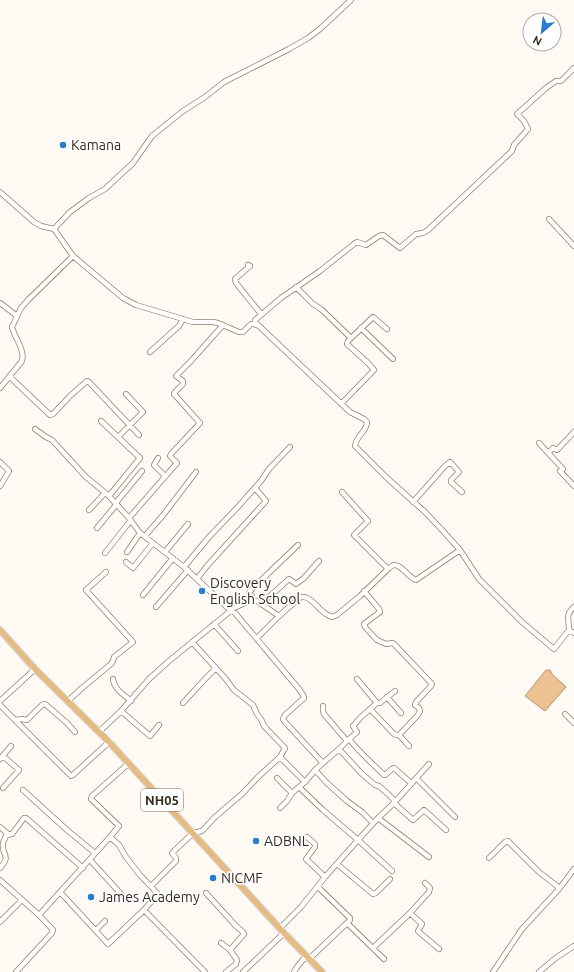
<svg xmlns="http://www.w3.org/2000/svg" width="574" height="972" font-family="Ubuntu,sans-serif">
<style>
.water{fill:#ecc292;stroke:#b59570}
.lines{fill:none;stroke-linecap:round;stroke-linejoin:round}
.minor-casing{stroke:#947e65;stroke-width:6}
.major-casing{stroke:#dad9d7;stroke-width:8}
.minor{stroke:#fff;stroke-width:4.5}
.major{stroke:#e5bb82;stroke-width:5.5}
.poi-dot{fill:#297dcc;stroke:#fff;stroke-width:1.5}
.labels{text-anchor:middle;stroke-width:3.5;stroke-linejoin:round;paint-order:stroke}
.shield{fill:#fff;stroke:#716b64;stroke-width:1}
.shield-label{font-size:13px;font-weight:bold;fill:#342b21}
.poi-label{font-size:14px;fill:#342b21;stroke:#fff;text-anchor:start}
</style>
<rect width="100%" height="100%" fill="#fffaf4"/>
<path class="water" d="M546 670H550L552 674 566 687 545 711 525 696Z"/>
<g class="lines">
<g class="minor-casing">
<path id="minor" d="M0 192 34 222 41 226 54 229
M549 219 574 246
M73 256 123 298 136 305 193 322H213L218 323 239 332H243L251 324H254L259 326 350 412 364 419 367 422C367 432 356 435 355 446L387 478 425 512 443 531 460 550 479 579 522 622 554 649 569 630 574 633
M248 265 250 266 235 279 236 283 261 314
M296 287 313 304 321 309 351 338
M0 303 17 316
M223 325 191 361 176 376 183 381V384L176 391 174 394 200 423 171 454 170 456 177 463 129 518 140 533 184 567 230 610 235 613 299 689 303 695 304 698 285 715 283 719 285 722 323 763
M258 325 255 322V320L281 298 320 271 354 244 357 242 366 245 379 236 383 235 400 248 416 234 423 233 428 230 512 151 514 145 528 129 524 121 517 114 546 88 556 81H561L574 68
M361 328 393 359
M150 352 179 326 183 319
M10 377 50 415 53 414 70 396 87 381 89 382 139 435
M0 388 22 361C25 349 15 339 12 327L21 308 29 299 73 256 54 229 70 212 89 198 105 189 133 163 152 136 183 111 205 97 224 82 289 49 308 38 320 29 351 0
M341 404 374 370 368 363 347 344 348 341 373 317 387 329
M101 421 140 458 109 496
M35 429 46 437 52 440 86 477 109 496 129 518
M118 437 143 412 126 394
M539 443 563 469 560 471 574 486
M548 453 553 448 557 450 574 432
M158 458 154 465 165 476
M0 462 9 471 0 486
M342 492 368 521 354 535 388 569
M413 502 445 466 450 462 459 472 451 480V482L462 492
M115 504 142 471
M89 510 105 493
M97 528 116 505
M145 536 164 514 196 472
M127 552 140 533
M165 552 188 524
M105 553 131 520
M126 562 133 568 153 543
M184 567 209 537 236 509 261 481 269 469 290 447
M197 579 207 566 266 501 255 488
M364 591 379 609 380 612 364 624 365 627 377 640 386 644 393 643 395 645 432 684 431 686 416 702 415 705 419 708 420 711 418 715 399 735H397L394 734 370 709
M143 595 173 558
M251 600 252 596 249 593 250 591 298 545
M261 604 289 579 296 584 304 578 319 561
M156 607 188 570
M214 624 238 651
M569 630C569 619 565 615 574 607
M257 638 279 616
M192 642 225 678 234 690 253 705 257 714 261 719 264 726 285 748 280 757
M113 679C114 689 123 694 131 701
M357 679 377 703
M387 697 401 713
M0 701 35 669
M68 701 82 688 111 664 113 661 114 657 133 642 86 590 106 572
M183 703 205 679 216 668
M0 705 71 776 73 775 109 742
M323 706V711L324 714 347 741
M121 711 150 736 159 725
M565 714 574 723
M15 720 22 719 27 720 42 705 45 704 67 723 75 732
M99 732 121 711 149 679 169 661 228 613 230 610 251 600 257 601 279 616 299 598C309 593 318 609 326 614 328 615 330 616 332 617L337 615 360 596 388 569C389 568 393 565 394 565 401 564 409 578 416 580L460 550
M399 735 409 746
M349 739C359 752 372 763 384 775H385L392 769 394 768 411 783
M339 749 361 773 375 785 379 786 387 793 395 801
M0 759 11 746
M315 770 327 783 347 801 362 812 373 823
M277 778 292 793 305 782 315 770 339 749 347 741 357 732 353 726 361 717 377 703H380L395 691
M416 778 455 817
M299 787 323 810 358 840 392 871
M3 788 19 770 3 756
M23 790 67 830 95 853
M394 803 413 820 424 810 446 830
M280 808 287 801 292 793
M378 818 429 857
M0 827 7 833C6 836 4 840 3 843 1 855 12 855 0 868
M7 835 12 834 24 818H26L83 868
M110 837 119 845 126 857 140 875 157 893V895L144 910
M307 837 315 844V847L306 859 325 877
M489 858 505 842 508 841 539 872 557 886 559 889
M90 860 122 895
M337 864 373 894 376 893 390 879
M0 880 39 915 53 930 52 933 16 972
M151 886 176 861V858L172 853 173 852 193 833 202 831 215 817 242 794 259 776 280 757 305 782
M318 887 350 918V920L347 923
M60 892 110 837 119 826 91 799 92 796 128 764
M206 893 236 926 243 932 244 934 230 950
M410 913 422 924 418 931 419 932 439 949
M39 915 60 892 108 944 144 910 205 972
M0 922 22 900
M280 928 301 907 325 877 358 840 378 818 394 803 429 764
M96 930 105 921
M221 943 230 950 237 960 236 964 226 972
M373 948 410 913 429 892 430 888 425 883
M309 959 347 923 384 959
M243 972 284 933
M294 972 297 967 306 956
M493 972 522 929 559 889 574 869
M539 972 557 957 574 946"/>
</g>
<g class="major-casing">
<path id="major" d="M0 630 35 669 109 742 284 933 322 972"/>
</g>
<use href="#minor" class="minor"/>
<use href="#major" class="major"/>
</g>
<g class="poi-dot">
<circle cx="63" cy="145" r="4"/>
<circle cx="202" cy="591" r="4"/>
<circle cx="256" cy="841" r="4"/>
<circle cx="213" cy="878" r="4"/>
<circle cx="91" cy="897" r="4"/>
</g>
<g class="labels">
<rect class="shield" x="141" y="789" width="42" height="22" rx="3"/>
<g class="shield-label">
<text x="162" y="805">NH05</text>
</g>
<g class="poi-label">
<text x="71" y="150">Kamana</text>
<text x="210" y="588">Discovery<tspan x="210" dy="16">English School</tspan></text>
<text x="264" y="846">ADBNL</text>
<text x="221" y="883">NICMF</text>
<text x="99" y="902">James Academy</text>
</g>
</g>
<g transform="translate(542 32) rotate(208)"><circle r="19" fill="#ffffff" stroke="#aeaaa6"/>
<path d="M0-3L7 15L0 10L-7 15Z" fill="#297dcc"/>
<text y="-6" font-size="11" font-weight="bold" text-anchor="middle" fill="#342b21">N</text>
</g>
</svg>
